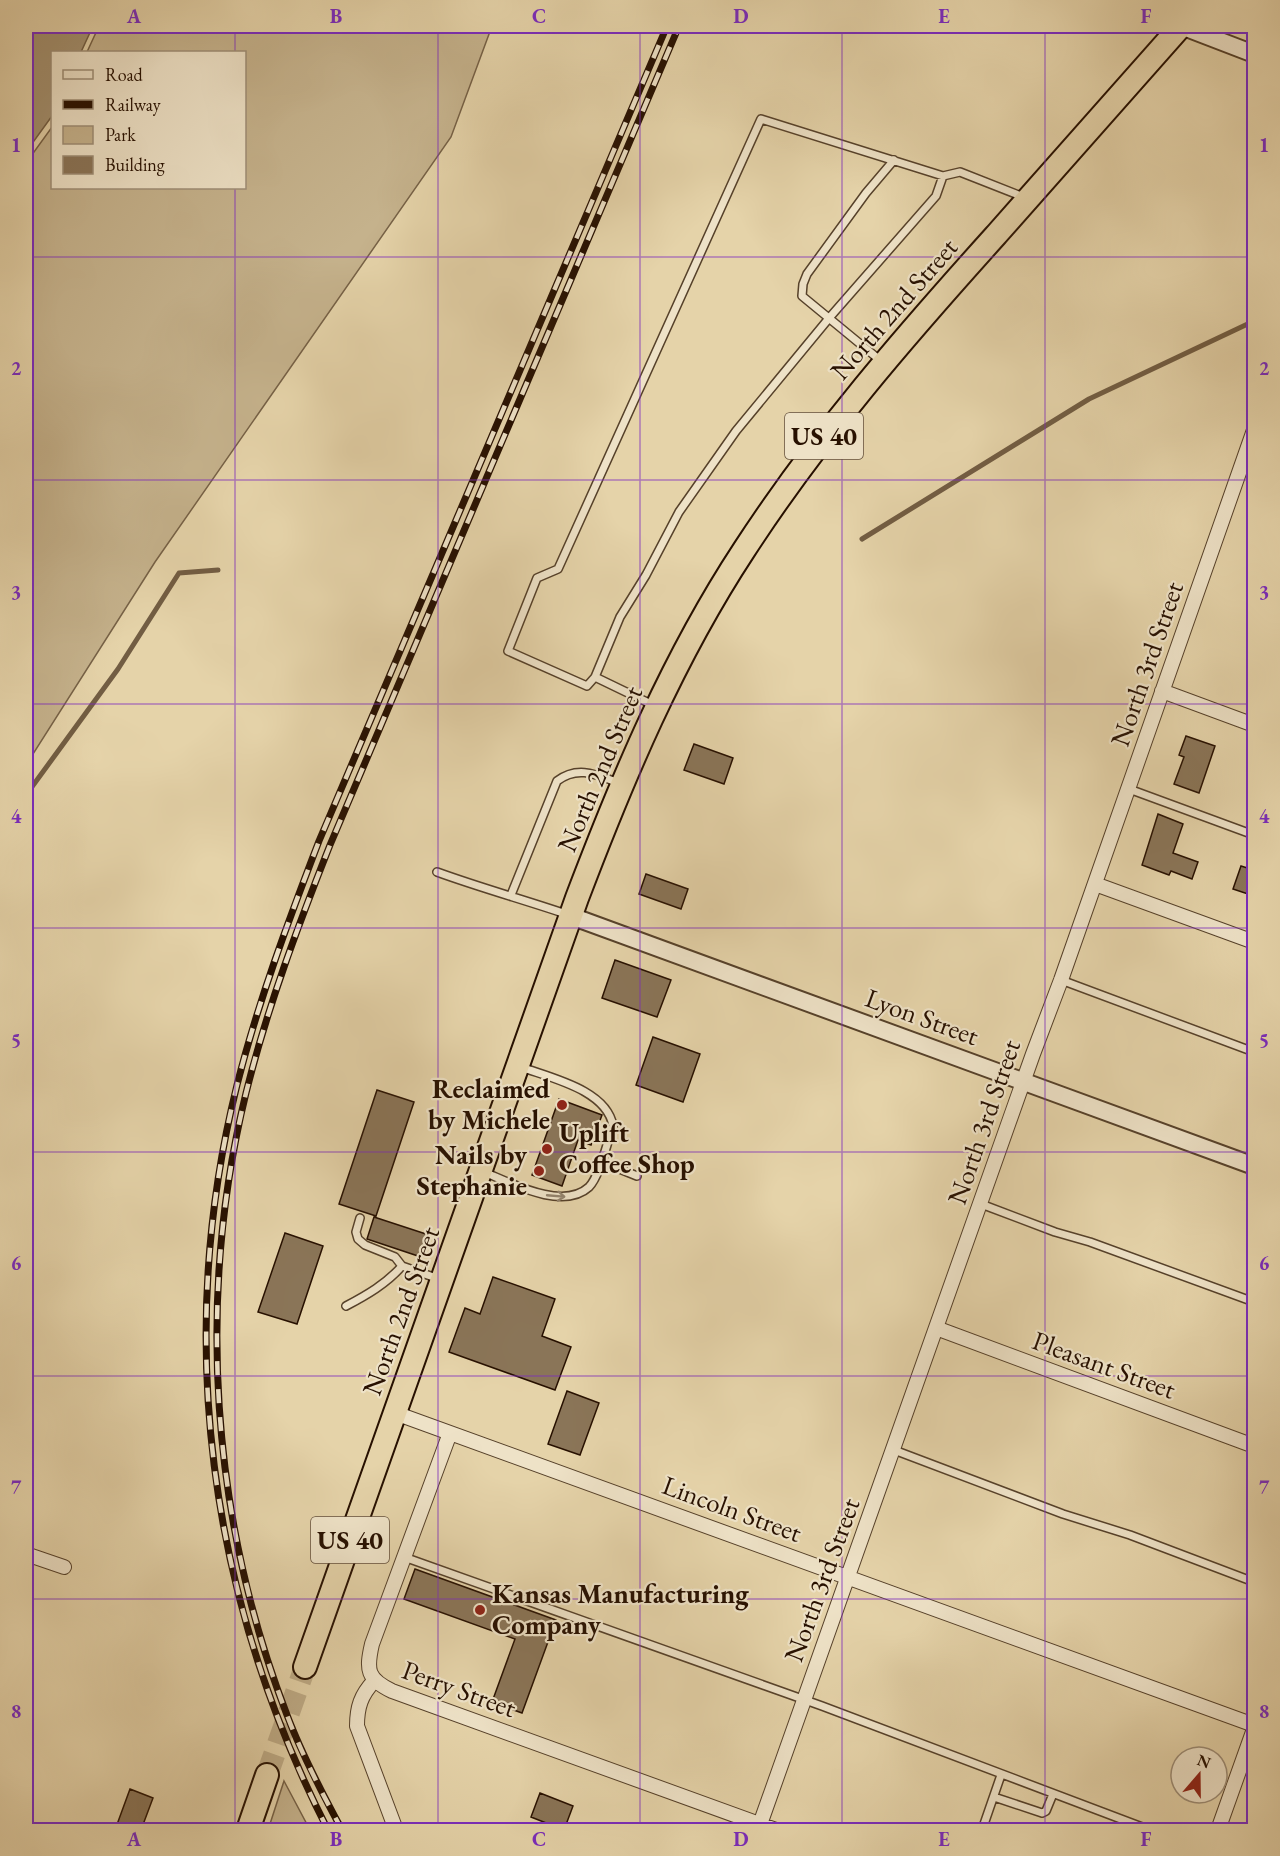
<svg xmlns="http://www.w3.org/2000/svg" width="1280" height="1856" font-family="'EB Garamond',serif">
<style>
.green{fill:#c5b28c;stroke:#766146;stroke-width:1.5}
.water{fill:#a49170;stroke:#725d43;stroke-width:1.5}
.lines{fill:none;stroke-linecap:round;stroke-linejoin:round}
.stream{stroke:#725d43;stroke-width:5}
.building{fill:#8a7558;stroke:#271000;stroke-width:1.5}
.trunk-tunnel{stroke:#bfac87;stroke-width:22;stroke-dasharray:22 11;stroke-linecap:butt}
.service-casing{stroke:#56412a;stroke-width:10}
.minor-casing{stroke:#56412a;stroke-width:16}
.tertiary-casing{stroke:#56412a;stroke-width:20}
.trunk-casing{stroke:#271000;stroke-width:26}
.service{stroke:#eee2c7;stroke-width:7}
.minor{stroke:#eee2c7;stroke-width:14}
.tertiary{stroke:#eee2c7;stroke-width:16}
.trunk{stroke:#e5d3a9;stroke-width:22}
.rail-casing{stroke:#271000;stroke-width:7}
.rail{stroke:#eee2c7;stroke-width:4.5;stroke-dasharray:14;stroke-linecap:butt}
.oneway{stroke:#94846d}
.grid{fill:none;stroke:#7b2cbf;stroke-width:1.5;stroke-opacity:0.55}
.poi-dot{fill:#8f2418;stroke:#eee2c7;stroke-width:2}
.labels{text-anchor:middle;stroke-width:4.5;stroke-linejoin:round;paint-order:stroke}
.shield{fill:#eee2c7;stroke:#634f3c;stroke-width:1.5}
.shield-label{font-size:26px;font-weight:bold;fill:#271000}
.street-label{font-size:27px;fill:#271000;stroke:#eee2c7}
.poi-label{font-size:27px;font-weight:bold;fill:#271000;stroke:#eee2c7;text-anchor:end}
.neatline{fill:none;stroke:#7b2cbf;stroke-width:2}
.grid-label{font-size:20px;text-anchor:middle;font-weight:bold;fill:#7b2cbf}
</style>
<rect width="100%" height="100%" fill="#e5d3a9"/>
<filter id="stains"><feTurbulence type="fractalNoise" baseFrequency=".00333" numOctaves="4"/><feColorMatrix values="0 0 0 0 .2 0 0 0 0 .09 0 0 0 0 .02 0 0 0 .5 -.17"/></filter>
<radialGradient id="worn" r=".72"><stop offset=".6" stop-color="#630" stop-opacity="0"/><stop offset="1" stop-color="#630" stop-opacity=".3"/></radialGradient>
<path class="green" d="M99 26H492L451 137 155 562 26 765V163L52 127V188H244V52H87Z
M284 1781 310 1830H268Z"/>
<path class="water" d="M26 26H93L81 52H52V116L26 152Z"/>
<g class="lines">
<path class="stream" d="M862 539 1089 399 1254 321
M26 795 118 669 179 573 218 570"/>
</g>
<path class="building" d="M1186 736 1215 746 1199 793 1174 784 1184 757 1179 755Z
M694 744 733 758 724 784 684 770Z
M1158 814 1183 824 1173 853 1198 862 1192 879 1171 871 1169 875 1142 865Z
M1241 866 1254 870V896L1233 889Z
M646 874 688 889 681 909 639 894Z
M615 960 671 980 657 1017 602 998Z
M653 1037 700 1054 683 1102 636 1085Z
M377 1090 414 1102 376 1216 339 1204Z
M559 1099 602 1115 591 1145 578 1140 562 1186 532 1175Z
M374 1217 429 1235 421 1257 367 1239Z
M285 1233 323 1246 297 1324 258 1312Z
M493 1277 555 1299 542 1336 571 1347 555 1390 449 1352 465 1308 480 1314Z
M567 1391 599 1403 580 1455 548 1444Z
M415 1569 556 1620 522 1713 492 1702 515 1639 404 1599Z
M130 1789 153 1798 141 1830H115Z
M540 1793 573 1806 564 1830 531 1817Z"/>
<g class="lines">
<path class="trunk-tunnel" d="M267 1775 305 1667"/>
<g class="service-casing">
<path id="service" d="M881 361 802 296 803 284 807 274 866 193 894 160
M595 677 620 617 646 575 679 512 736 431 830 317 936 196 943 176
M653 705 595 677 587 686 508 651 537 578 558 569 761 119 943 176 960 172 1026 198
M1129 789 1254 835
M437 872C481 888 525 900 569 915
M511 895 557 781C578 765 597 775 619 783
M1061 980 1254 1052
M600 1161 637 1176
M484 1172C511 1183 563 1211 589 1187 600 1176 607 1142 613 1126 607 1090 551 1078 521 1067
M981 1204 1055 1232 1090 1242 1254 1302
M360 1218 356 1232 358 1239 365 1245 395 1257 402 1266 439 1279
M346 1306C367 1295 386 1284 402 1266
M894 1450 1063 1514 1130 1535 1254 1582
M404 1557 822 1706 1150 1830
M994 1797 1042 1813 1046 1811 1053 1794
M982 1830 1001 1775"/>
</g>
<g class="minor-casing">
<path id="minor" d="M1162 691 1254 725
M1095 884 1254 942
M936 1328 1254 1446
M395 1413 1254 1725
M450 1433 372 1644C366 1670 367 1679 392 1691L776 1830
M26 1554 64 1567
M374 1681C361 1695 357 1707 357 1726L396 1830
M758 1830 1033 1054 1061 980 1254 430
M1218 1830 1254 1729"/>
</g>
<g class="tertiary-casing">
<path id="tertiary" d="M1181 26 1254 54
M571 916 1254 1166"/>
</g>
<g class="trunk-casing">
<path id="trunk" d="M305 1667 577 898C623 777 673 658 744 550 818 436 906 335 996 235 1058 165 1120 95 1181 26
M248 1830 267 1775"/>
</g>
<use href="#service" class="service"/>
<use href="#minor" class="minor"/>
<use href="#tertiary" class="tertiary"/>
<use href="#trunk" class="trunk"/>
<g class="rail-casing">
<path id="rail" d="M328 1830C209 1598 174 1339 237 1085 258 1002 288 922 319 841L667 26
M342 1830C322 1793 302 1755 287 1715 211 1518 196 1298 246 1093 267 1008 298 926 330 845L679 26"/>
</g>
<use href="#rail" class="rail"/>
</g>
<defs><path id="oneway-shaft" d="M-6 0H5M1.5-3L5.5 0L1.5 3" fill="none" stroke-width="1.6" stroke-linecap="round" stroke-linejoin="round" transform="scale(1.5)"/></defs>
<use class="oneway" href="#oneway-shaft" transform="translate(556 1196) rotate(5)"/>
<path class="grid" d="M235 26V52M438 26V1830M640 26V1830M842 26V1830M1045 26V1830M235 188V1830M26 257H1254M26 480H1254M26 704H1254M26 928H1254M26 1152H1254M26 1376H1254M26 1599H1254"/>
<g class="poi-dot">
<circle cx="562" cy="1105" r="6"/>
<circle cx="547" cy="1149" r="6"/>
<circle cx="539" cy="1171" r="6"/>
<circle cx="480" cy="1610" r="6"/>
</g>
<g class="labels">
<g class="shield">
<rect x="785" y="413" width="78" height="46" rx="4.5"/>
<rect x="311" y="1517" width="78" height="46" rx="4.5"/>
</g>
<g class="shield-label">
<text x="824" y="445">US 40</text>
<text x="350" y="1549">US 40</text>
</g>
<g class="street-label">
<text transform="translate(894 309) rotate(-49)" y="9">North 2nd Street</text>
<text transform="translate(1147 664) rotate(-71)" y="9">North 3rd Street</text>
<text transform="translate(600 769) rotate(-67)" y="9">North 2nd Street</text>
<text transform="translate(922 1017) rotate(20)" y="9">Lyon Street</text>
<text transform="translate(984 1122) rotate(-71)" y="9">North 3rd Street</text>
<text transform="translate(401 1311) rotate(-70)" y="9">North 2nd Street</text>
<text transform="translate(1104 1365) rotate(20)" y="9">Pleasant Street</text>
<text transform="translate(732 1509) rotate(20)" y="9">Lincoln Street</text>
<text transform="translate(822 1580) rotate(-70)" y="9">North 3rd Street</text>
<text transform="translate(459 1689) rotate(20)" y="9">Perry Street</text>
</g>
<g class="poi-label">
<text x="550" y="1098">Reclaimed<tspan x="550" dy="31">by Michele</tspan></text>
<text x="559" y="1142" text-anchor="start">Uplift<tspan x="559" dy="31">Coffee Shop</tspan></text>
<text x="527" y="1164">Nails by<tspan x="527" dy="31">Stephanie</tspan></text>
<text x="492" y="1603" text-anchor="start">Kansas Manufacturing<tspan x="492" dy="31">Company</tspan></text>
</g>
</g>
<rect width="1280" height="1856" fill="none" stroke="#e5d3a9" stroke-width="66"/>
<rect x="51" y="51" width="195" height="138" fill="#eee2c7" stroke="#9e8e77" stroke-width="1.5"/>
<rect x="63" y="70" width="30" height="9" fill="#eee2c7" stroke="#9e8e77" stroke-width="1.5"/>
<text x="105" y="81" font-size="18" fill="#271000">Road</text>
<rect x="63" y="100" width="30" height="9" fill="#271000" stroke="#9e8e77" stroke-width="1.5"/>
<text x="105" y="111" font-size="18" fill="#271000">Railway</text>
<rect x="63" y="126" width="30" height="18" fill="#c5b28c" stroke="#9e8e77" stroke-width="1.5"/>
<text x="105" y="141" font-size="18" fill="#271000">Park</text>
<rect x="63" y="156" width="30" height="18" fill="#8a7558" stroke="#9e8e77" stroke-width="1.5"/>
<text x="105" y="171" font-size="18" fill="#271000">Building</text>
<g transform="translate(1199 1775) rotate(20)"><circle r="28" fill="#eee2c7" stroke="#9e8e77" stroke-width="1.5"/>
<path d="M0-4.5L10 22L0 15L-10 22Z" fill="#8f2418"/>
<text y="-9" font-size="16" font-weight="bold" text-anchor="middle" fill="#271000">N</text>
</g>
<rect x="33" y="33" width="1214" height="1790" class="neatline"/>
<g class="grid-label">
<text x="134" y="23">A</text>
<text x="336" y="23">B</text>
<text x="539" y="23">C</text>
<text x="741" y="23">D</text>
<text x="944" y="23">E</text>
<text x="1146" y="23">F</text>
<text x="16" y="152">1</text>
<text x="1264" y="152">1</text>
<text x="16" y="375">2</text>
<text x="1264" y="375">2</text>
<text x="16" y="599">3</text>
<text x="1264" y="599">3</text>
<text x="16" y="823">4</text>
<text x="1264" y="823">4</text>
<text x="16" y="1047">5</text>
<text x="1264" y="1047">5</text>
<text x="16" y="1270">6</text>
<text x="1264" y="1270">6</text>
<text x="16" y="1494">7</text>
<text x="1264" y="1494">7</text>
<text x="16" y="1718">8</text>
<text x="1264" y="1718">8</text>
<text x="134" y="1846">A</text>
<text x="336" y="1846">B</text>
<text x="539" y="1846">C</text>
<text x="741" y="1846">D</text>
<text x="944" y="1846">E</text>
<text x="1146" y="1846">F</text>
</g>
<rect width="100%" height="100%" filter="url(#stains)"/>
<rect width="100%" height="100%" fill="url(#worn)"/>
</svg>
